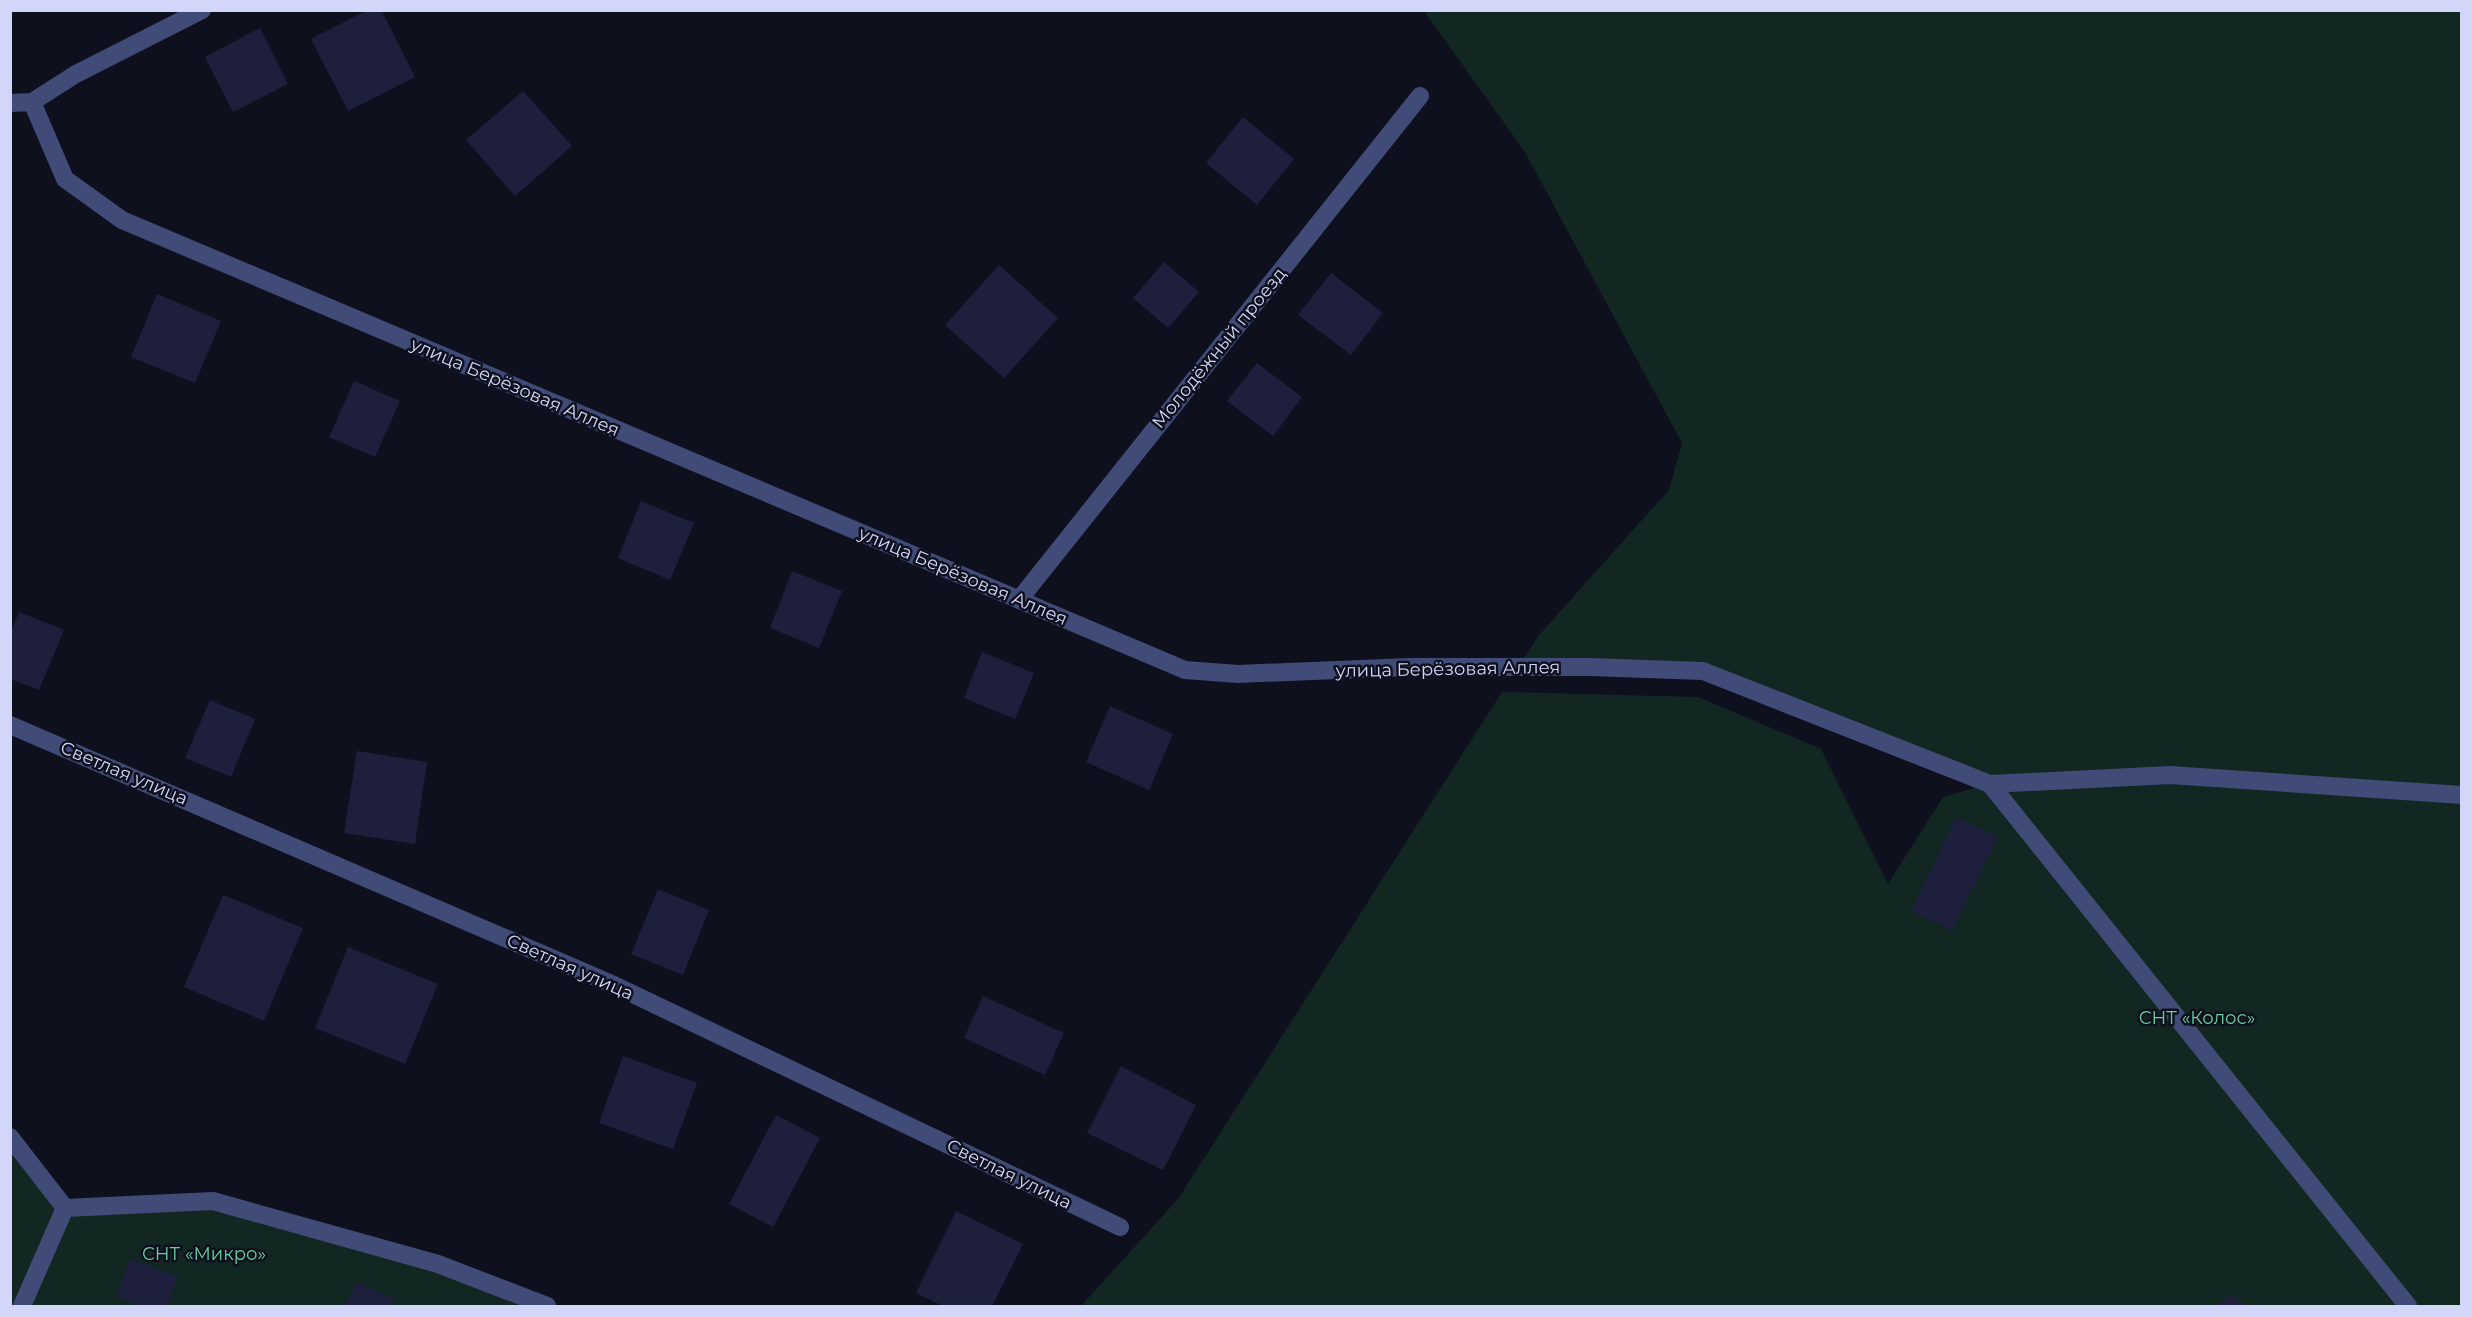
<svg xmlns="http://www.w3.org/2000/svg" width="2472" height="1317" font-family="Montserrat,sans-serif">
<style>
.green{fill:#132722}
.building{fill:#1e1f3d}
.lines{fill:none;stroke-linecap:round;stroke-linejoin:round}
.minor{stroke:#404b77;stroke-width:18}
.labels{text-anchor:middle;stroke-width:5;stroke-linejoin:round;paint-order:stroke}
.street-label{font-size:18px;fill:#d2d7f9;stroke:#0f101e}
.park-label{font-size:18px;fill:#68cf9e;stroke:#0f101e}
</style>
<rect width="100%" height="100%" fill="#0f101e"/>
<path class="green" d="M1424 11H2461V1306H1081L1178 1199 1502 692 1698 697 1821 749 1888 884 1943 797 1989 784 1703 671 1517 669 1539 635 1669 490 1682 443 1525 152Z
M10 1137 65 1208 213 1201 547 1306H11Z"/>
<path class="building" d="M368 10H381L415 77 348 111 311 39Z
M260 28 288 84 233 112 205 57Z
M523 91 572 146 515 196 466 140Z
M1243 117 1294 159 1257 205 1206 163Z
M1164 262 1199 292 1168 328 1133 298Z
M999 265 1058 318 1004 378 945 325Z
M1331 273 1383 313 1351 355 1298 315Z
M157 294 221 321 195 383 131 357Z
M1257 363 1302 397 1273 436 1227 401Z
M354 381 400 401 375 457 329 437Z
M641 501 694 523 670 580 618 558Z
M792 571 842 591 819 648 770 628Z
M19 612 64 630 39 690 10 679V634Z
M982 652 1034 673 1015 719 964 698Z
M210 700 255 719 231 777 185 758Z
M1110 706 1173 734 1149 790 1086 762Z
M357 751 427 762 415 844 344 833Z
M1956 817 1998 837 1952 931 1911 911Z
M658 889 709 910 683 975 631 954Z
M223 895 303 928 264 1021 184 987Z
M348 947 438 984 405 1064 315 1028Z
M983 996 1064 1033 1045 1075 964 1038Z
M623 1056 697 1083 673 1149 599 1123Z
M1121 1066 1196 1105 1163 1170 1087 1133Z
M776 1115 820 1138 773 1227 729 1204Z
M956 1211 1023 1244 992 1306H943L916 1293Z
M130 1259 178 1277 167 1306H141L116 1297Z
M357 1282 395 1300 391 1306H344Z
M2233 1293 2244 1306H2217Z"/>
<g class="lines">
<path class="minor" d="M32 102 65 179 122 220 1185 670 1238 674 1410 667H1590L1703 671 1990 784 2170 775 2462 795
M10 103 32 102 76 74 202 10
M1019 600 1420 96
M10 725 614 985 1120 1227
M1990 784 2408 1306
M10 1137 65 1208
M22 1306 65 1208 213 1201 438 1264 547 1306"/>
</g>
<g class="labels">
<g class="street-label">
<text transform="translate(1219 348) rotate(-51)" y="6">Молодёжный проезд</text>
<text transform="translate(515 387) rotate(23)" y="6">улица Берёзовая Аллея</text>
<text transform="translate(963 576) rotate(23)" y="6">улица Берёзовая Аллея</text>
<text transform="translate(1448 669) rotate(-1)" y="6">улица Берёзовая Аллея</text>
<text transform="translate(124 773) rotate(23)" y="6">Светлая улица</text>
<text transform="translate(570 967) rotate(24)" y="6">Светлая улица</text>
<text transform="translate(1009 1174) rotate(26)" y="6">Светлая улица</text>
</g>
<g class="park-label">
<text x="2197" y="1024">СНТ «Колос»</text>
<text x="204" y="1260">СНТ «Микро»</text>
</g>
</g>
<rect width="2472" height="1317" fill="none" stroke="#d2d7f9" stroke-width="24"/>
</svg>
